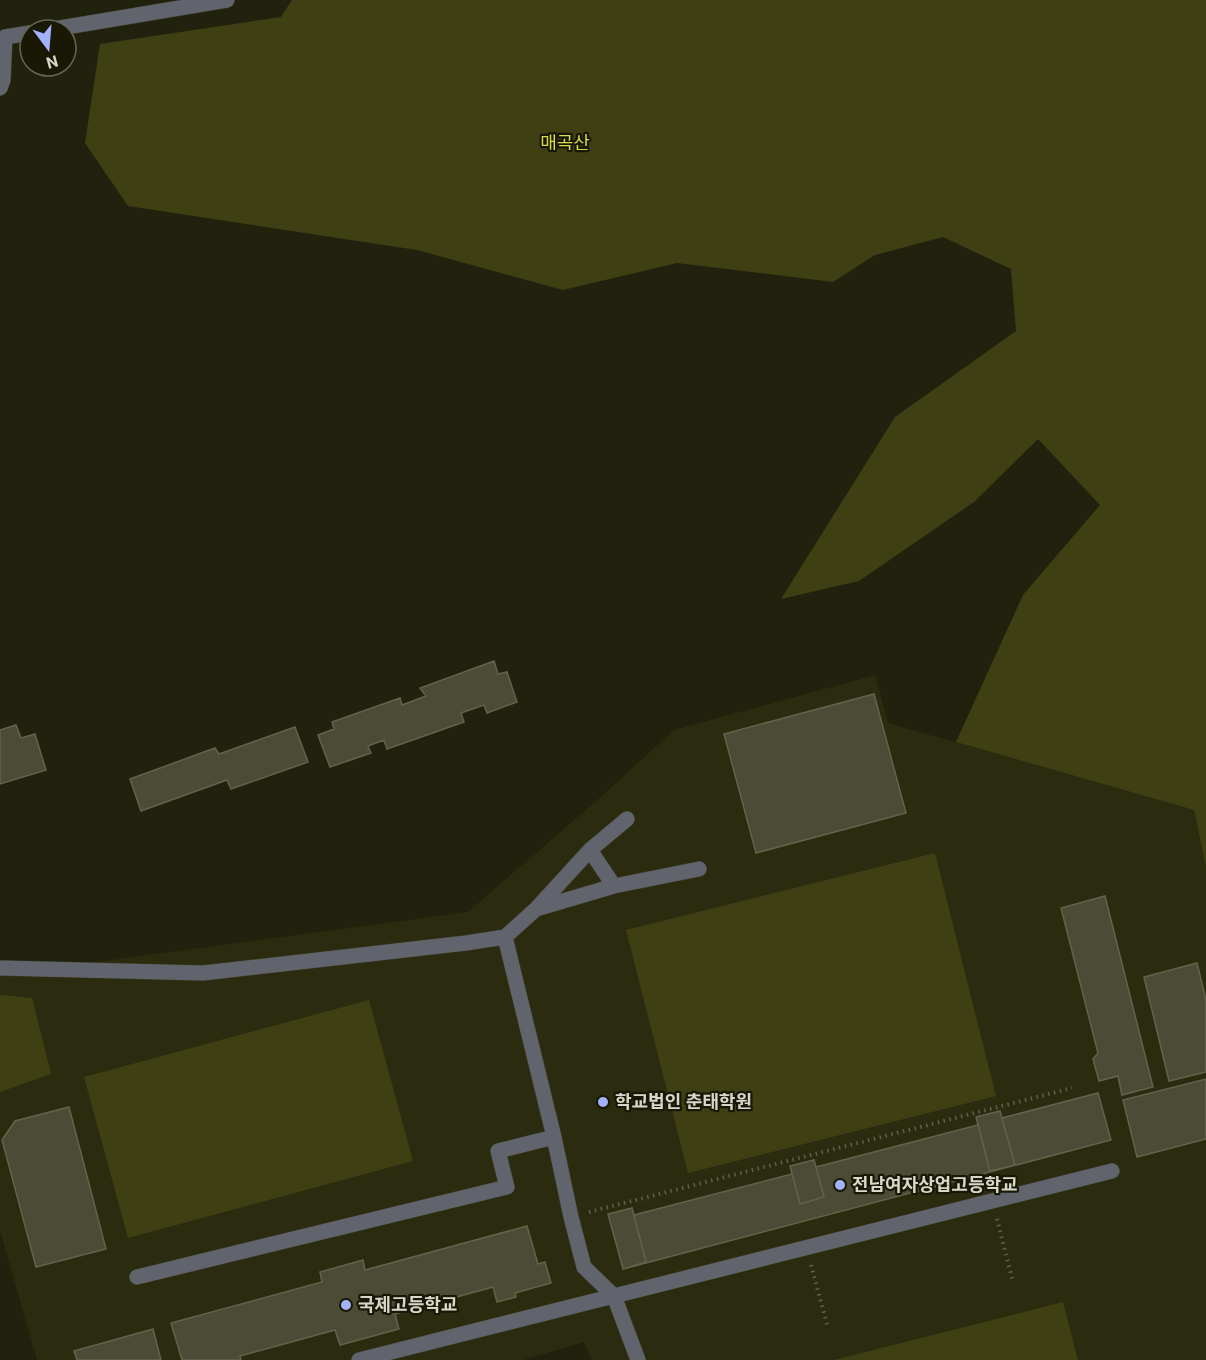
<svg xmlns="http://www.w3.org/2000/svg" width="1206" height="1360" font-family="Roboto,'Noto Sans KR',sans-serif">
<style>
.built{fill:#2b2b0f}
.green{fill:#3f3f14}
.building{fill:#4b4c36;stroke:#62634c;stroke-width:1.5}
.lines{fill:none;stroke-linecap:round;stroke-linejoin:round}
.minor-casing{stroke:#3e3f2b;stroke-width:16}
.path{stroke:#5f604e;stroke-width:4;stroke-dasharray:1.5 4.5;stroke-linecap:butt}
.minor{stroke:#61646d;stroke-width:15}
.poi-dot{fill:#a4b1fc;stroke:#181805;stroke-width:2}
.labels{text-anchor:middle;stroke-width:4.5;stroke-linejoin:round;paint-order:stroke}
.park-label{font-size:18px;fill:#dad94d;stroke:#181805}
.poi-label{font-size:18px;font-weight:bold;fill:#d7d8cb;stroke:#181805;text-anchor:start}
</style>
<rect width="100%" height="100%" fill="#21220d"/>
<path class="built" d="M875 675 888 723 1194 810 1206 867V1360H592L584 1342 523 1360H37L0 1230V975L468 912 603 795 674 730Z"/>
<path class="green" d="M292 0H1206V867L1194 810 956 742 1023 595 1100 505 1038 439 974 502 859 581 781 599 895 417 1016 331 1011 269 943 237 875 255 833 282 677 263 563 290 417 250 128 206 85 143 100 44 281 17Z
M935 853 996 1096 688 1173 626 930Z
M0 995 32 998 51 1074 0 1092Z
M369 1000 413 1161 128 1238 84 1077Z
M1063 1302 1078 1360H834Z"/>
<path class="building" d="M494 661 498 674 507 672 517 702 487 713 484 705 461 713 464 722 387 749 384 740 368 746 371 753 330 767 318 735 334 729 332 722 400 698 402 705 426 696 420 688Z
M874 694 906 813 756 853 724 734Z
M16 725 21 738 35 734 46 770 0 784V730Z
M295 727 308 762 231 789 227 780 141 811 130 779 215 748 219 754Z
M1105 896 1153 1087 1122 1095 1118 1076 1099 1081 1093 1059 1098 1053 1061 908Z
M1197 963 1206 1000V1072L1169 1081 1144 977Z
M1206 1079V1139L1137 1157 1123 1100Z
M1098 1093 1111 1140 623 1269 608 1214 632 1208 634 1215 792 1174 790 1166 814 1160 816 1167 978 1125 976 1117 1000 1111 1002 1118Z
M69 1107 106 1249 36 1267 2 1140 15 1121Z
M1000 1111 1015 1165 990 1171 976 1117Z
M814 1160 824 1197 800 1204 790 1166Z
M632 1208 646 1262 623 1269 608 1214Z
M527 1226 538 1264 545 1262 551 1283 515 1293 516 1297 497 1302 493 1287 395 1314 399 1329 340 1345 335 1330 240 1356 241 1360H182L171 1323 322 1282 320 1272 363 1260 365 1270Z
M153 1329 161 1360H77L74 1351Z"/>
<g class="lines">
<g class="minor-casing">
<path id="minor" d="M48 30 227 0
M5 37 30 33
M0 88 3 80 5 37
M590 850 614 886
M536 909 614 886 699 869
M505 937 536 909 590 850 627 819
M0 968 203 973 466 943 505 937 554 1137 571 1217 584 1267 614 1296 638 1360
M137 1277 507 1187 498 1151 554 1137
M359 1360 1112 1171"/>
</g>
<path class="path" d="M589 1212 1072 1088
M997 1219 1013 1282
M811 1265 828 1328"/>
<use href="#minor" class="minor"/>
</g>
<g class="poi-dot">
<circle cx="603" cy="1102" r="6"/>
<circle cx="840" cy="1185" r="6"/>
<circle cx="346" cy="1305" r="6"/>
</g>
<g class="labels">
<g class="park-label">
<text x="565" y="149">매곡산</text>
</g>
<g class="poi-label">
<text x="615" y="1108">학교법인 춘태학원</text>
<text x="852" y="1191">전남여자상업고등학교</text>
<text x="358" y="1311">국제고등학교</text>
</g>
</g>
<g transform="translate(48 48) rotate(164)"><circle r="28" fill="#181805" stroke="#646554" stroke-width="1.5"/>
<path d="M0-4.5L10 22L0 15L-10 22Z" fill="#a4b1fc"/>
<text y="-9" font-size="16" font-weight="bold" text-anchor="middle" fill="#d7d8cb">N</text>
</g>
</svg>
